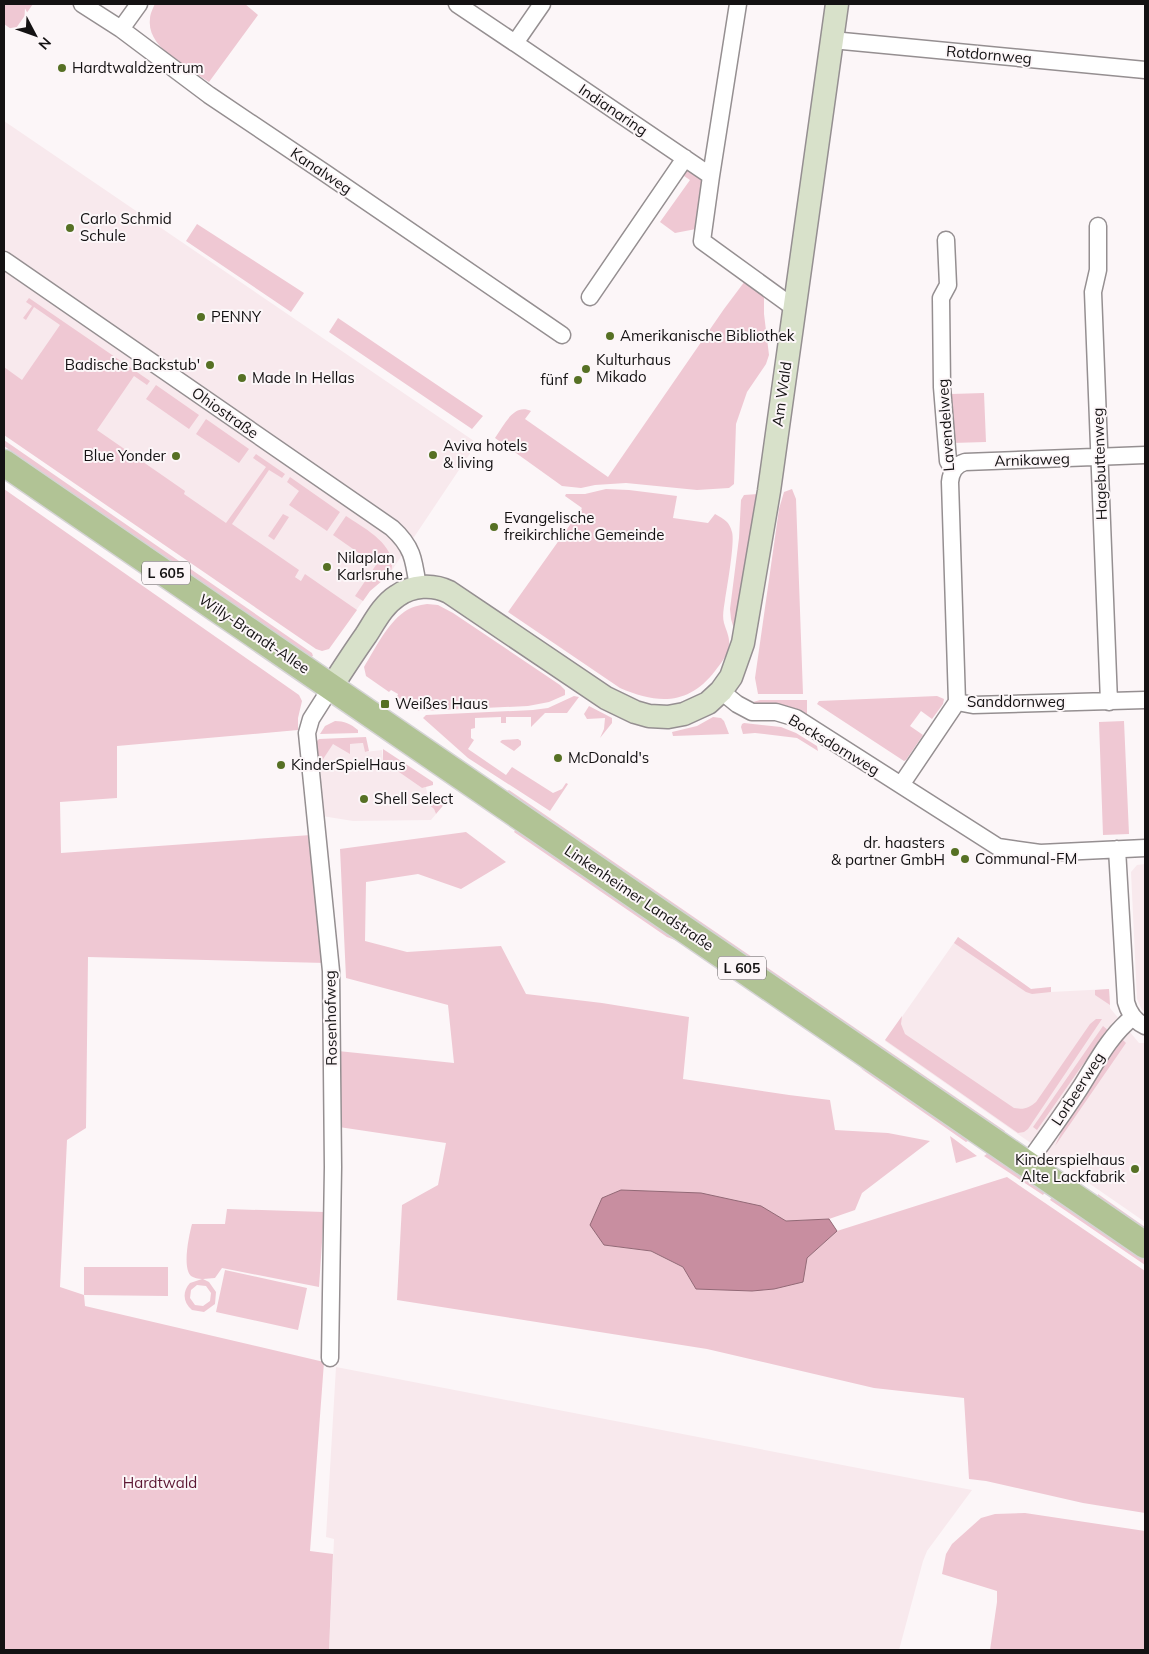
<svg xmlns="http://www.w3.org/2000/svg" width="1149" height="1654" font-family="Mulish,sans-serif">
<style>
.built{fill:#f8e9ed}
.green{fill:#efc8d3;fill-rule:evenodd}
.water{fill:#c88ea0;stroke:#926976}
.lines{fill:none;stroke-linecap:round;stroke-linejoin:round}
.street-casing{stroke:#958f91;stroke-width:19}
.secondary-casing{stroke:#958f91;stroke-width:25}
.primary-casing{stroke:#d5d4d5;stroke-width:29}
.street{stroke:#fff;stroke-width:16}
.secondary{stroke:#d8e1ca;stroke-width:22}
.primary{stroke:#b1c395;stroke-width:26}
.poi-dot{fill:#567024;stroke:#fcf6f8;stroke-width:2}
.labels{text-anchor:middle;stroke-width:4;stroke-linejoin:round;paint-order:stroke}
.shield{fill:#fcf6f8;stroke:#5a5658;stroke-width:1}
.shield-label{font-size:14px;font-weight:bold;fill:#141213}
.street-label{font-size:15px;fill:#141213;stroke:#fcf6f8}
.poi-label{font-size:15px;fill:#141213;stroke:#fcf6f8;text-anchor:start}
.park-label{font-size:15px;fill:#5c1733;stroke:#fcf6f8}
</style>
<rect width="100%" height="100%" fill="#fcf6f8"/>
<path class="built" d="M4 121 477 443 388 576 370 591 352 616 4 376Z
M333 743 350 753V744L364 743 365 752 382 750 383 761 422 788 426 787 428 799 426 802 434 809 436 814 431 820 353 821 322 816 316 770Z
M1145 864V1012L1142 1010 1137 999 1131 872 1137 865Z
M958 937 1031 989 1051 987V992L1109 989 1110 1008 1139 1043H1145V1222L1015 1132 885 1041Z
M336 1367 972 1490 927 1551 923 1561 899 1650H329L334 1539 326 1537Z"/>
<path class="green" d="M4 4H33L14 31 4 24Z
M155 4H245L258 15 209 82C189 68 146 48 150 19 150 14 153 8 155 4Z
M689 168 703 177 696 229 675 233 660 222 690 180 681 174 685 170Z
M197 224 304 293 291 312 186 241Z
M745 281 764 294V314L769 355 766 364 747 392 736 424 734 484 729 488 697 490 626 483 595 485 581 488 562 486 495 438C504 426 513 403 531 411L525 419 608 477 724 309Z
M29 298 150 381 147 385 134 376 97 430 185 491 184 494 226 523 266 467 253 458 256 454 285 474 282 478 269 470 232 524 299 570 295 577 301 581 305 574 357 610 329 649 322 651 316 649 4 435V367L22 380 60 325 34 307 26 320 23 318 32 306 26 302Z
M338 318 483 416 472 429 329 332Z
M156 385 199 415 189 429 146 399Z
M984 393 986 442 952 443 951 394Z
M206 419 249 449 239 463 196 434Z
M4 440 312 653 313 656 311 657 306 654 4 446Z
M290 477 340 512 327 531 289 505 299 491 287 482Z
M4 489 299 695 302 701 298 718V730L117 746V798L60 802 61 853 311 835 326 963 88 957 86 1128 67 1140 60 1287 84 1295V1267H168V1296L84 1295 85 1306 324 1362 310 1551 333 1554 329 1650H4Z
M606 489 629 490 677 496 673 518 708 523 715 514C725 520 729 521 732 532 735 542 727 587 725 600 724 607 722 616 724 623 726 630 730 637 729 645 728 655 721 663 715 671 688 706 657 704 620 688L508 612 582 508 565 496 566 494H585Z
M792 489 796 499 803 694H758L755 678 779 509 784 492Z
M758 494 736 636 731 619 730 609 739 538 741 500 744 495Z
M283 514 289 517 274 540 268 536Z
M346 516C364 528 401 547 390 574L370 591 363 601 355 596 376 565 333 535Z
M427 604 438 605 453 613 560 685 565 690V695L549 702 528 706 420 711 414 709 397 697 398 694 391 690 389 692 366 676 364 667C375 649 387 624 404 612 411 607 419 605 427 604Z
M574 696 579 697 567 713H545L531 727V717H506V723H501V717L475 718V728L471 729V738L474 740 468 749 506 775 512 767 553 793 562 789 566 783 568 784 550 811 468 758 423 718 426 715 533 710 548 708Z
M937 696 944 699 943 704 932 719 921 711 910 726 923 735 906 760 904 761 817 704 819 701Z
M760 700H807V716L753 704V702Z
M589 706 612 718V723L600 738 604 729 605 718 587 719 584 714Z
M713 717 721 718 724 721 729 734 673 736 672 732 697 726Z
M335 721C344 721 351 724 358 730V733L320 734 325 726Z
M1124 721 1129 834 1103 835 1099 722Z
M744 723 781 727 796 733 817 746 818 751 797 738 755 733 743 734 741 727 742 724Z
M366 737 369 751 365 752 363 743 350 744V754L333 744 316 770 313 745 319 739Z
M518 739 521 741V745L514 751 500 742 502 740Z
M383 749 433 782V785L422 788 383 761Z
M509 790 1005 1131 1004 1133 534 811 507 791Z
M452 795 436 814 434 809 426 802 428 799Z
M516 829 680 942 667 937 514 832Z
M466 832 506 862 461 889 418 874 366 882 365 941 407 952 501 946 526 994 602 1003 689 1017 683 1079 789 1095 830 1100 835 1130 888 1133 930 1141 862 1193 855 1210 829 1219 786 1221 761 1206 603 1245 651 1251 683 1267 807 1258 837 1231 1007 1177 1145 1271V1513L1083 1503 986 1481 969 1479 964 1398 874 1388 707 1349 397 1300 402 1205 438 1185 446 1143 339 1127 338 1051 454 1063 448 1005 346 978 340 849Z
M958 937 1031 989 1051 987V992L1032 994 1026 992 954 943Z
M1109 989 1110 1005 1095 995V990Z
M902 1016 901 1024 905 1034 1014 1108C1024 1110 1029 1108 1036 1102L1090 1024 1096 1019H1102L1028 1129 1024 1132 1018 1133 885 1040Z
M1103 1026 1109 1031 1081 1067 1037 1130 1033 1127Z
M1122 1039 1126 1043 1055 1146 1065 1124 1114 1048Z
M860 1068 870 1073 965 1137 968 1141 966 1142Z
M950 1136 977 1156 956 1163Z
M988 1153 1045 1192 1043 1195 984 1156Z
M1098 1194 1145 1227V1229L1098 1196Z
M1052 1197 1145 1260V1265L1050 1200Z
M227 1209 324 1212 319 1287 222 1268 215 1278 203 1279 209 1282 216 1292 215 1304 204 1312 192 1310C183 1302 182 1292 190 1283L202 1279C198 1279 194 1278 191 1276 182 1268 189 1235 192 1224H225ZM197 1285 206 1286 211 1293 210 1301 203 1306 195 1305 190 1298 191 1290Z
M225 1270 307 1288 298 1330 216 1312Z
M1025 1513 1145 1531V1650H990L997 1602V1591L942 1574 946 1554 952 1544 981 1518 995 1514Z"/>
<path class="water" d="M621 1190 701 1193 761 1206 786 1221 829 1219 837 1231 807 1258 803 1282 774 1289 752 1291 696 1289 683 1267 651 1251 604 1245 590 1225 602 1198Z"/>
<g class="lines">
<g class="street-casing">
<path id="street" d="M82 4 121 29 209 95 325 173 562 335
M457 4 515 43
M542 4 515 43 711 176
M738 4 711 176 702 241 793 307
M121 29 139 4
M832 40 1145 70
M1098 226V270L1093 292 1109 702
M946 240 948 285 941 298 942 387 948 461 953 470
M4 260 392 528C413 547 414 560 418 588
M590 297 685 158
M721 691 737 704 752 712H776L796 718 998 847 1040 853 1145 848
M957 702 950 482C951 472 955 465 965 462L1145 455
M957 702 973 705 1145 700
M901 785 957 702
M1117 849 1126 1002C1129 1013 1134 1021 1145 1026
M1027 1164C1045 1139 1063 1114 1080 1088 1096 1063 1109 1036 1133 1017
M330 1358 333 1167 331 971 307 733 311 719 332 686"/>
</g>
<g class="secondary-casing">
<path id="secondary" d="M332 686C343 669 354 652 366 635 375 621 383 605 397 596 412 585 433 584 449 592L606 698 635 712 649 716 668 717 684 714 708 703 721 691 731 677 743 643 769 491 837 4"/>
</g>
<g class="primary-casing">
<path id="primary" d="M4 463 1145 1245"/>
</g>
<use href="#street" class="street"/>
<use href="#secondary" class="secondary"/>
<use href="#primary" class="primary"/>
</g>
<g class="poi-dot">
<circle cx="62" cy="68" r="5"/>
<circle cx="70" cy="228" r="5"/>
<circle cx="201" cy="317" r="5"/>
<circle cx="610" cy="336" r="5"/>
<circle cx="210" cy="365" r="5"/>
<circle cx="586" cy="369" r="5"/>
<circle cx="242" cy="378" r="5"/>
<circle cx="578" cy="380" r="5"/>
<circle cx="433" cy="455" r="5"/>
<circle cx="176" cy="456" r="5"/>
<circle cx="494" cy="527" r="5"/>
<circle cx="327" cy="567" r="5"/>
<rect x="380" y="699" width="10" height="10" rx="2.5"/>
<circle cx="558" cy="758" r="5"/>
<circle cx="281" cy="765" r="5"/>
<circle cx="364" cy="799" r="5"/>
<circle cx="955" cy="852" r="5"/>
<circle cx="965" cy="859" r="5"/>
<circle cx="1135" cy="1169" r="5"/>
</g>
<g class="labels">
<g class="shield">
<rect x="142" y="561.5" width="48" height="23" rx="4"/>
<rect x="718" y="956.5" width="48" height="23" rx="4"/>
</g>
<g class="shield-label">
<text x="166" y="578">L 605</text>
<text x="742" y="973">L 605</text>
</g>
<g class="street-label">
<text transform="translate(989 55) rotate(5)" y="5">Rotdornweg</text>
<text transform="translate(613 110) rotate(34)" y="5">Indianaring</text>
<text transform="translate(321 171) rotate(34)" y="5">Kanalweg</text>
<text transform="translate(782 394) rotate(-82)" y="5">Am Wald</text>
<text transform="translate(225 413) rotate(35)" y="5">Ohiostraße</text>
<text transform="translate(946 425) rotate(-94)" y="5">Lavendelweg</text>
<text transform="translate(1032 460) rotate(-2)" y="5">Arnikaweg</text>
<text transform="translate(1100 464) rotate(-92)" y="5">Hagebuttenweg</text>
<text transform="translate(254 634) rotate(34)" y="5">Willy-Brandt-Allee</text>
<text x="1016" y="707">Sanddornweg</text>
<text transform="translate(834 745) rotate(31)" y="5">Bocksdornweg</text>
<text transform="translate(639 898) rotate(34)" y="5">Linkenheimer Landstraße</text>
<text transform="translate(331 1018) rotate(-91)" y="5">Rosenhofweg</text>
<text transform="translate(1078 1089) rotate(-57)" y="5">Lorbeerweg</text>
</g>
<g class="poi-label">
<text x="72" y="73">Hardtwaldzentrum</text>
<text x="80" y="224">Carlo Schmid<tspan x="80" dy="17">Schule</tspan></text>
<text x="211" y="322">PENNY</text>
<text x="620" y="341">Amerikanische Bibliothek</text>
<text x="596" y="365">Kulturhaus<tspan x="596" dy="17">Mikado</tspan></text>
<text x="200" y="370" text-anchor="end">Badische Backstub'</text>
<text x="252" y="383">Made In Hellas</text>
<text x="568" y="385" text-anchor="end">fünf</text>
<text x="443" y="451">Aviva hotels<tspan x="443" dy="17">&amp; living</tspan></text>
<text x="166" y="461" text-anchor="end">Blue Yonder</text>
<text x="504" y="523">Evangelische<tspan x="504" dy="17">freikirchliche Gemeinde</tspan></text>
<text x="337" y="563">Nilaplan<tspan x="337" dy="17">Karlsruhe</tspan></text>
<text x="395" y="709">Weißes Haus</text>
<text x="568" y="763">McDonald's</text>
<text x="291" y="770">KinderSpielHaus</text>
<text x="374" y="804">Shell Select</text>
<text x="945" y="848" text-anchor="end">dr. haasters<tspan x="945" dy="17">&amp; partner GmbH</tspan></text>
<text x="975" y="864">Communal-FM</text>
<text x="1125" y="1165" text-anchor="end">Kinderspielhaus<tspan x="1125" dy="17">Alte Lackfabrik</tspan></text>
</g>
<g class="park-label">
<text x="160" y="1488">Hardtwald</text>
</g>
</g>
<rect width="1149" height="1654" fill="none" stroke="#141213" stroke-width="10"/>
<g transform="translate(35 35) rotate(131)" stroke="#fcf6f8" stroke-width="4" paint-order="stroke">
<path d="M0-4L9 19L0 12L-9 19Z" fill="#141213"/>
<text y="-8" font-size="14" font-weight="bold" text-anchor="middle" fill="#141213">N</text>
</g>
</svg>
